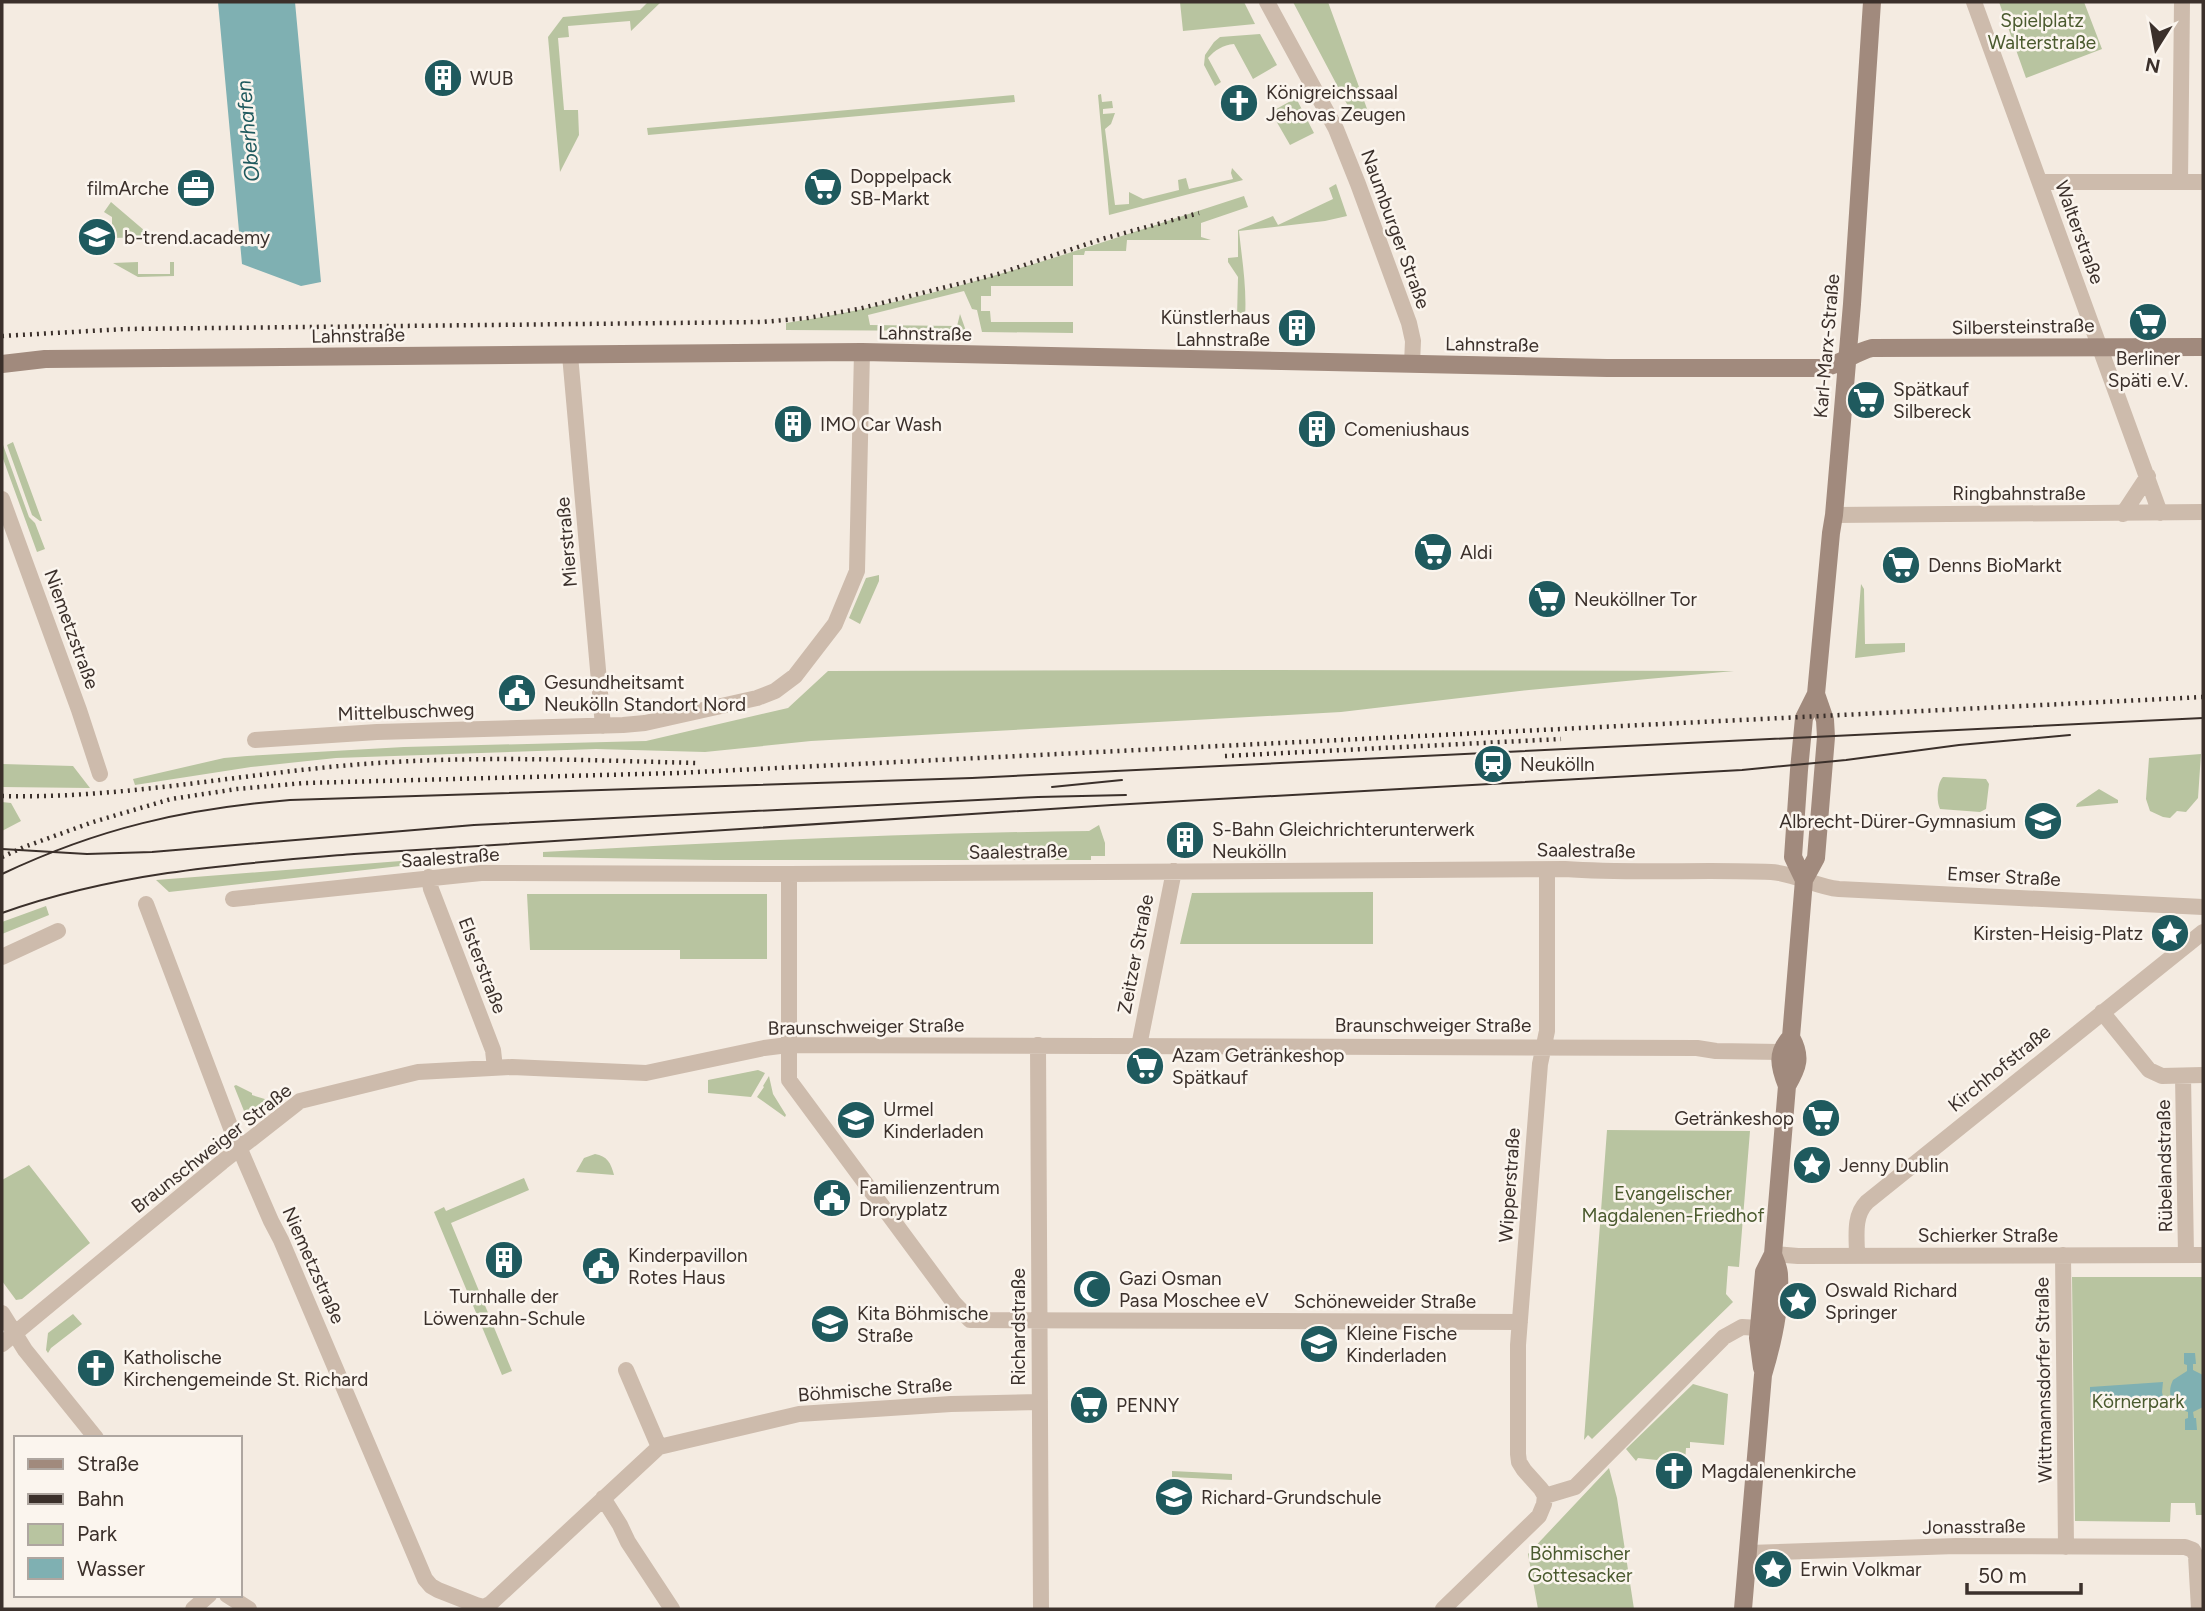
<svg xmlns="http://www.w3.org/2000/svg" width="2205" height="1611" font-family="Figtree,sans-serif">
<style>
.green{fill:#b8c4a0}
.water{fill:#7fb0b2}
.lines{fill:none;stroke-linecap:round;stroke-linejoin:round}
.street{stroke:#cdbbac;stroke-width:16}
.secondary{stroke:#a18a7d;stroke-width:18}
.tram{stroke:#3b302b;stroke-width:2}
.rail{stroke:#3b302b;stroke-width:4.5;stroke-dasharray:2 5;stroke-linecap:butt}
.labels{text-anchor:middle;stroke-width:5;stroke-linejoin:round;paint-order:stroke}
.park-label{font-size:19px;fill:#4a5a2e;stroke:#fbf5ee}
.poi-label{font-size:19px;fill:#3b302b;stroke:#fbf5ee;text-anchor:start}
.street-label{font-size:19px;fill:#3b302b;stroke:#fbf5ee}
.water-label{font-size:21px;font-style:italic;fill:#1f5a5e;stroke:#fbf5ee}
</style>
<rect width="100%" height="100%" fill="#f4ebe1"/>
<path class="green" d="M648 2H661L631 31 630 21 568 26 569 37 558 38 564 110H578L579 135 560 172 548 37 563 17 640 10Z
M1180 2H1244L1255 24 1183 31Z
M1293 2H1328L1370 117 1357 123Z
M1999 2H2084L2102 49 2026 78Z
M1260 34 1277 65 1253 79 1234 44C1223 45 1215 50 1208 58L1221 82 1215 86 1204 65 1205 55 1214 42 1220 37Z
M1101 94 1102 102 1112 101 1113 108 1103 109V114L1115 113 1111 124 1105 129 1115 205 1129 204V192L1143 199 1179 190 1178 180 1186 178 1189 189 1233 179 1231 173 1232 168 1243 180 1109 215 1098 95Z
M1014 95 1015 102 648 135 647 128Z
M1296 98 1314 133 1290 145 1271 112Z
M1336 184 1347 216 1325 221 1239 231C1242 260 1247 288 1245 318H1237L1238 277 1228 262V258L1238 257V230L1273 216 1278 225 1333 199 1329 188Z
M1244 196 1248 207 1201 223V237L1211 240H1127L1126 251H1085L1084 255H1073V286H991V296H981V311H990L991 322H1073V333L982 332 977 310 972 309 964 291 868 315 870 325 957 326 960 314 966 331 786 330V323C943 299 1093 245 1244 196Z
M111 202 152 237 112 238V217L104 212Z
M138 262V274H170V262H174V276L138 277 113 263Z
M2 442 29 517 35 523 45 549 37 552 2 456Z
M13 442 42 521H40L32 515 7 445Z
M879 575V581L860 624 849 618 866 578Z
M1861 584 1864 589 1865 644 1905 643V652L1855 658Z
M1237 670 1734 671 1529 690 1341 712 811 741 705 752 596 749 336 758 251 767 135 785 133 779 224 758 247 756 404 747 646 741 788 708 828 671Z
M2201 754 2198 798 2186 812 2177 811 2170 818 2163 817 2150 811 2146 799 2149 758Z
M2 764 73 766 90 788 2 787Z
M1943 777 1986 779 1989 784 1986 809 1980 812 1940 809C1936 801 1937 783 1943 777Z
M2099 789 2118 800V803L2076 807 2077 804Z
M2 802 11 803 21 821 2 831Z
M1099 825 1105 843V856H1091V860H714L543 857V852C725 842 907 833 1089 831Z
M426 859 427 863 169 892 156 880Z
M1373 892V944H1180L1192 893Z
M527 894H767V959H680V950H530Z
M46 906 49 915 2 934V922Z
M758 1070 765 1073 751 1097 708 1093V1080Z
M769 1076 773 1094 786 1115 785 1117 757 1097 764 1087 763 1086Z
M236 1085 252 1093V1095L268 1100 252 1115 246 1116 234 1086Z
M1607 1130 1750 1131 1739 1267 1728 1266 1726 1294 1733 1302 1592 1439 1588 1435 1584 1440Z
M595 1154C607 1156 611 1163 614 1175L576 1172 584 1158Z
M29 1165 90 1243 22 1299 16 1300 2 1281V1180Z
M524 1178 529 1190 451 1223 512 1371 502 1375 434 1212 444 1207 446 1211Z
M2072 1277H2203V1515H2196L2195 1503H2171L2170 1522 2075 1521Z
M73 1314 82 1324 51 1348 48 1353 46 1350 48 1333Z
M1693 1384 1728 1394 1724 1445 1690 1442V1448H1686L1685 1463 1638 1458 1636 1461 1626 1449Z
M1609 1468 1617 1498 1634 1609H1538L1528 1554Z
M1172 1471 1232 1474V1480L1172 1477Z"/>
<path class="water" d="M218 2H295L321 282 301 286 242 264Z
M2184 1353H2195L2196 1364H2193V1370L2203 1375V1407L2193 1412 2194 1418H2196L2197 1430H2185V1419L2188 1418V1412C2172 1407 2166 1394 2173 1380L2187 1371V1365L2184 1364Z
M2163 1382 2162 1392 2164 1401 2090 1397V1387Z"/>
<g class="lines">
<path class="street" d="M1267 2 1336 129 1358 184 1409 323 1413 341 1412 364
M1974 2 2160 513
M2040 182H2203
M2180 182 2182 2
M570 355 603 726
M2 499 79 710 100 774
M2123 514 2148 476
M1834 515 2203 512
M255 740 377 732 623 725 645 723 757 698 775 691 795 676 835 624 857 571 862 352
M789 874V1080L954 1303 970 1320 1520 1322
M429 877 431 889 493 1050 495 1068
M233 899 481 873 789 874 1565 869C1634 874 1702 869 1771 872 1794 873 1816 887 1839 889L2203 907
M146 904 232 1131 271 1221 281 1240 425 1579 431 1586 438 1590 476 1605 484 1607 490 1604 659 1447 799 1414 951 1404 1040 1402
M2 957 58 931
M2102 1012 2149 1070 2162 1076 2203 1075
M1038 1045 1041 1609
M1139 1046 1174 871
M2183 1076 2186 1255
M1773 1254 1798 1256 2203 1255
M2063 1255 2066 1547
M1857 1256C1857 1237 1853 1216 1867 1202L2203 932
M2 1313 25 1350 96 1438
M2 1344 222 1162 300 1101 418 1072 512 1067 646 1073 764 1048 788 1045 1697 1048 1716 1051 1781 1052
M626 1370 659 1447
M1545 1496 1541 1489 1524 1470 1519 1462 1518 1454V1345L1540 1064 1547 1031V870
M1545 1496 1575 1487 1724 1337 1742 1327 1759 1328
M603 1498 620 1525 628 1542 672 1609
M1748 1553 1956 1546 2185 1547 2193 1550 2196 1556 2199 1609
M227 1595 249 1609
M193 1609 209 1595
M1443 1609 1539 1516 1544 1504 1545 1496"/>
<path class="secondary" d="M2 364 45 359 862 352 1607 368H1820C1840 366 1854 352 1872 348L2203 347
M1804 880 1793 857 1799 770 1804 718 1816 694 1831 533 1834 515 1852 304 1872 2
M1787 1086C1779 1066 1776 1053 1791 1037
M1762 1368 1758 1338 1764 1272 1773 1254
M1743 1609 1763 1375C1772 1345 1781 1307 1779 1275 1779 1268 1775 1261 1773 1254L1787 1086C1798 1067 1802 1057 1791 1037L1804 880 1816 858 1826 737 1825 720 1816 694"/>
<path class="tram" d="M1052 787 1122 780
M2 849 87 854 152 852 474 825 1038 797 1126 795
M2 874C99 828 184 809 290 800L972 778 2203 718
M2 913C117 872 233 864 354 854L1112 805 1742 770 1846 760 1959 745 2070 735"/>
<path class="rail" d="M2 336 125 329 762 322 808 318 858 309 998 274 1102 239 1199 213
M1225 756 1561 739
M2 796C119 799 234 775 351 765 466 755 581 760 696 763
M2 857 24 847 93 822 171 799 237 789 304 783 677 773 2203 697"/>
</g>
<defs>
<g id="building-disc" transform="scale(2.0125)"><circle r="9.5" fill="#1f5a5e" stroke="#fbf5ee"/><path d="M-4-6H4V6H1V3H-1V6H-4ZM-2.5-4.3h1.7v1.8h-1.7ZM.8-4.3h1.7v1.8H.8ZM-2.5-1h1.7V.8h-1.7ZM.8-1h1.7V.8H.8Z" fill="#fff"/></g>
<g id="church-disc" transform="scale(2.0125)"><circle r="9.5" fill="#1f5a5e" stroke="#fbf5ee"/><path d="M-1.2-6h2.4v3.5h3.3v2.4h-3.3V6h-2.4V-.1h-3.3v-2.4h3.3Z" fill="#fff"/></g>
<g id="supermarket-disc" transform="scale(2.0125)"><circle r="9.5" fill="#1f5a5e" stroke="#fbf5ee"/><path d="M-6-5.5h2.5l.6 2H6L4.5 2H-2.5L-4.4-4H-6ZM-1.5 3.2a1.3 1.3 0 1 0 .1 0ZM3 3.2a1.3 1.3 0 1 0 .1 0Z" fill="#fff"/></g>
<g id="office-disc" transform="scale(2.0125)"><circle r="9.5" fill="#1f5a5e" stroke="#fbf5ee"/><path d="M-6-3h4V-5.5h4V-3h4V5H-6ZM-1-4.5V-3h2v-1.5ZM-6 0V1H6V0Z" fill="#fff"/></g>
<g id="school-disc" transform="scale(2.0125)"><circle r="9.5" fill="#1f5a5e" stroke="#fbf5ee"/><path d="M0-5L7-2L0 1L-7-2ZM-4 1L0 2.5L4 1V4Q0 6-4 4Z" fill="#fff"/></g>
<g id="civic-disc" transform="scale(2.0125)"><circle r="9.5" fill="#1f5a5e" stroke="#fbf5ee"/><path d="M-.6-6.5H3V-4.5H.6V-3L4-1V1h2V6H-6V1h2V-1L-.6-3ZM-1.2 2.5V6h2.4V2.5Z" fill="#fff"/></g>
<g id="station-disc" transform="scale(2.0125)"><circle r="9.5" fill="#1f5a5e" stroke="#fbf5ee"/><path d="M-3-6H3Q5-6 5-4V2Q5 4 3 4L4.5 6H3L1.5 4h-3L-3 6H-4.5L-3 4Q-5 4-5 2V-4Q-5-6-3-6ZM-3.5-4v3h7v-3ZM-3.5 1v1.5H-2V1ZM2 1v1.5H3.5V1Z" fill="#fff"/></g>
<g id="sight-disc" transform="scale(2.0125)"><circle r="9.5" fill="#1f5a5e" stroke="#fbf5ee"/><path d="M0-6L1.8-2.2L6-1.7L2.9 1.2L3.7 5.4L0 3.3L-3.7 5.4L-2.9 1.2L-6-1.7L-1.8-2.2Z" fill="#fff"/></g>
<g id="mosque-disc" transform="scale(2.0125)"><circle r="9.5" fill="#1f5a5e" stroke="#fbf5ee"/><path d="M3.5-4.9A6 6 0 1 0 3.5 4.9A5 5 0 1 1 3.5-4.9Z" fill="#fff"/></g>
</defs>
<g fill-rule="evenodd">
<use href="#building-disc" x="443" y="78"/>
<use href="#church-disc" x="1239" y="103"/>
<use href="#supermarket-disc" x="823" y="187"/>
<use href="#office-disc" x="196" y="188"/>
<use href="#school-disc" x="97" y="237"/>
<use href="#supermarket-disc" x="2148" y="322"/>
<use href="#building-disc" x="1297" y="328"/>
<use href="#supermarket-disc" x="1866" y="400"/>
<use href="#building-disc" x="793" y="424"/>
<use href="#building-disc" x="1317" y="429"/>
<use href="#supermarket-disc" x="1433" y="552"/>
<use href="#supermarket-disc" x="1901" y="565"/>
<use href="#supermarket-disc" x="1547" y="599"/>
<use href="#civic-disc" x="517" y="693"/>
<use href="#station-disc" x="1493" y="764"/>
<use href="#school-disc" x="2043" y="821"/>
<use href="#building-disc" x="1185" y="840"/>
<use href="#sight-disc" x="2170" y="933"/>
<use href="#supermarket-disc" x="1145" y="1066"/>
<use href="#supermarket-disc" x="1821" y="1118"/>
<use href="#school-disc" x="856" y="1120"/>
<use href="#sight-disc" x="1812" y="1165"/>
<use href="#civic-disc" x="832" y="1198"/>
<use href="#building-disc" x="504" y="1260"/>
<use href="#civic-disc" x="601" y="1266"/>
<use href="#mosque-disc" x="1092" y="1289"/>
<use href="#sight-disc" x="1798" y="1301"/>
<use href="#school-disc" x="830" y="1324"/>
<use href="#school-disc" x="1319" y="1344"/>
<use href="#church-disc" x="96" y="1368"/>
<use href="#supermarket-disc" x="1089" y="1405"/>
<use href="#church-disc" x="1674" y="1471"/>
<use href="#school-disc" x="1174" y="1497"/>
<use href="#sight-disc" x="1773" y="1569"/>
</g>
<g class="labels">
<g class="park-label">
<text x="2042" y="27">Spielplatz<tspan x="2042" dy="22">Walterstraße</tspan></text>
<text x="1673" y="1200">Evangelischer<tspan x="1673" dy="22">Magdalenen-Friedhof</tspan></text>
<text x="2138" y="1408">Körnerpark</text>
<text x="1580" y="1560">Böhmischer<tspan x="1580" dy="22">Gottesacker</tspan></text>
</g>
<g class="poi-label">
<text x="470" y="85">WUB</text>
<text x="1266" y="99">Königreichssaal<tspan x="1266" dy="22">Jehovas Zeugen</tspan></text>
<text x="850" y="183">Doppelpack<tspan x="850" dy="22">SB-Markt</tspan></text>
<text x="169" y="195" text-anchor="end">filmArche</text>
<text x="124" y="244">b-trend.academy</text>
<text x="1270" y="324" text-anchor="end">Künstlerhaus<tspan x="1270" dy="22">Lahnstraße</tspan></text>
<text x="2148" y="365" text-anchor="middle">Berliner<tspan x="2148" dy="22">Späti e.V.</tspan></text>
<text x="1893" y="396">Spätkauf<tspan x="1893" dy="22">Silbereck</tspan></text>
<text x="820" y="431">IMO Car Wash</text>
<text x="1344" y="436">Comeniushaus</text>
<text x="1460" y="559">Aldi</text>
<text x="1928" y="572">Denns BioMarkt</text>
<text x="1574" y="606">Neuköllner Tor</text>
<text x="544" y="689">Gesundheitsamt<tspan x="544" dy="22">Neukölln Standort Nord</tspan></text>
<text x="1520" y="771">Neukölln</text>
<text x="2016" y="828" text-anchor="end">Albrecht-Dürer-Gymnasium</text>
<text x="1212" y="836">S-Bahn Gleichrichterunterwerk<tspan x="1212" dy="22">Neukölln</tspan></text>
<text x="2143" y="940" text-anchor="end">Kirsten-Heisig-Platz</text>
<text x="1172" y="1062">Azam Getränkeshop<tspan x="1172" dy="22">Spätkauf</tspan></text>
<text x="883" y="1116">Urmel<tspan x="883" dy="22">Kinderladen</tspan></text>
<text x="1794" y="1125" text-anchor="end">Getränkeshop</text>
<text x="1839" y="1172">Jenny Dublin</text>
<text x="859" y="1194">Familienzentrum<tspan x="859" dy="22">Droryplatz</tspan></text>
<text x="628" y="1262">Kinderpavillon<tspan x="628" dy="22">Rotes Haus</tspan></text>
<text x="1119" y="1285">Gazi Osman<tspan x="1119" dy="22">Pasa Moschee eV</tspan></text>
<text x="1825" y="1297">Oswald Richard<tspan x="1825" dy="22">Springer</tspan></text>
<text x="504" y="1303" text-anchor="middle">Turnhalle der<tspan x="504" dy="22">Löwenzahn-Schule</tspan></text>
<text x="857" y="1320">Kita Böhmische<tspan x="857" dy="22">Straße</tspan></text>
<text x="1346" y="1340">Kleine Fische<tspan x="1346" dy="22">Kinderladen</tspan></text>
<text x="123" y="1364">Katholische<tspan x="123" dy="22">Kirchengemeinde St. Richard</tspan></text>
<text x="1116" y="1412">PENNY</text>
<text x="1701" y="1478">Magdalenenkirche</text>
<text x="1201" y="1504">Richard-Grundschule</text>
<text x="1800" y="1576">Erwin Volkmar</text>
</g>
<g class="street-label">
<text transform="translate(1396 229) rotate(70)" y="7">Naumburger Straße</text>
<text transform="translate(2080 232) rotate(70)" y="7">Walterstraße</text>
<text transform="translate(2023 326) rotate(-1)" y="7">Silbersteinstraße</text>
<text transform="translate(925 333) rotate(1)" y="7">Lahnstraße</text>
<text transform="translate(358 335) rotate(-1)" y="7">Lahnstraße</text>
<text transform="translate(1492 344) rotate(1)" y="7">Lahnstraße</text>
<text transform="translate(1826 346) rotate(-85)" y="7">Karl-Marx-Straße</text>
<text x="2019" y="500">Ringbahnstraße</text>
<text transform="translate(566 542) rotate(-95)" y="7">Mierstraße</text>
<text transform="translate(72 629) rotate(70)" y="7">Niemetzstraße</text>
<text transform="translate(406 711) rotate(-2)" y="7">Mittelbuschweg</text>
<text transform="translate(1586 850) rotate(1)" y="7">Saalestraße</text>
<text transform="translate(1018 851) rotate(-1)" y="7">Saalestraße</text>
<text transform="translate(450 857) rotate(-4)" y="7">Saalestraße</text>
<text transform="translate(2004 876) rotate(3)" y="7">Emser Straße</text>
<text transform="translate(1135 954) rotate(-79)" y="7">Zeitzer Straße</text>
<text transform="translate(483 965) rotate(69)" y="7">Elsterstraße</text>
<text x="1433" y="1032">Braunschweiger Straße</text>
<text transform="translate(866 1026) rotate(-1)" y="7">Braunschweiger Straße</text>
<text transform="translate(1999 1068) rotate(-39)" y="7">Kirchhofstraße</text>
<text transform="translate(211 1148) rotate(-38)" y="7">Braunschweiger Straße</text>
<text transform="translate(2164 1166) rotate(-91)" y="7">Rübelandstraße</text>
<text transform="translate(1509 1185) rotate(-86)" y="7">Wipperstraße</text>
<text x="1988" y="1242">Schierker Straße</text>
<text transform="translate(314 1265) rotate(66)" y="7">Niemetzstraße</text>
<text x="1385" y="1308">Schöneweider Straße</text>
<text transform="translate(1018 1327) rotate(-90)" y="7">Richardstraße</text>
<text transform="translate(2043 1380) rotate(-91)" y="7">Wittmannsdorfer Straße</text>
<text transform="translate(875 1389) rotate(-4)" y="7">Böhmische Straße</text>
<text transform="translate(1974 1526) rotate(-1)" y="7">Jonasstraße</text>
</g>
<g class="water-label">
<text transform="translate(248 131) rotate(-95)" y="7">Oberhafen</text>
</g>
</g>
<rect width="2205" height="1611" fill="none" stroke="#3b302b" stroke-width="7"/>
<rect x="14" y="1436" width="228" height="161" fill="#fbf5ee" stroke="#aea6a0" stroke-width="2"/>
<rect x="28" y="1459" width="35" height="10" fill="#a18a7d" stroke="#aea6a0" stroke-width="2"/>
<text x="77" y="1471" font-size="21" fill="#3b302b">Straße</text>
<rect x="28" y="1494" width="35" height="10" fill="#3b302b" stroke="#aea6a0" stroke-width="2"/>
<text x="77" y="1506" font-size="21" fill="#3b302b">Bahn</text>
<rect x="28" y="1524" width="35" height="21" fill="#b8c4a0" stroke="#aea6a0" stroke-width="2"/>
<text x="77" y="1541" font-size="21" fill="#3b302b">Park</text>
<rect x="28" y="1558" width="35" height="21" fill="#7fb0b2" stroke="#aea6a0" stroke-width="2"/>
<text x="77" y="1576" font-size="21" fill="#3b302b">Wasser</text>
<g transform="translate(2156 49) rotate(191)" stroke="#fbf5ee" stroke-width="5" paint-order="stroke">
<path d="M0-5L12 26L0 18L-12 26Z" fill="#3b302b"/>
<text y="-10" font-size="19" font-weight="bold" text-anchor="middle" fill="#3b302b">N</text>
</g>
<path d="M1967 1583v10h114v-10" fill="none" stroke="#3b302b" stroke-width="3.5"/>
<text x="1978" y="1583" font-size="21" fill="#3b302b" stroke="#fbf5ee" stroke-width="5" paint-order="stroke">50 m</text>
</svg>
